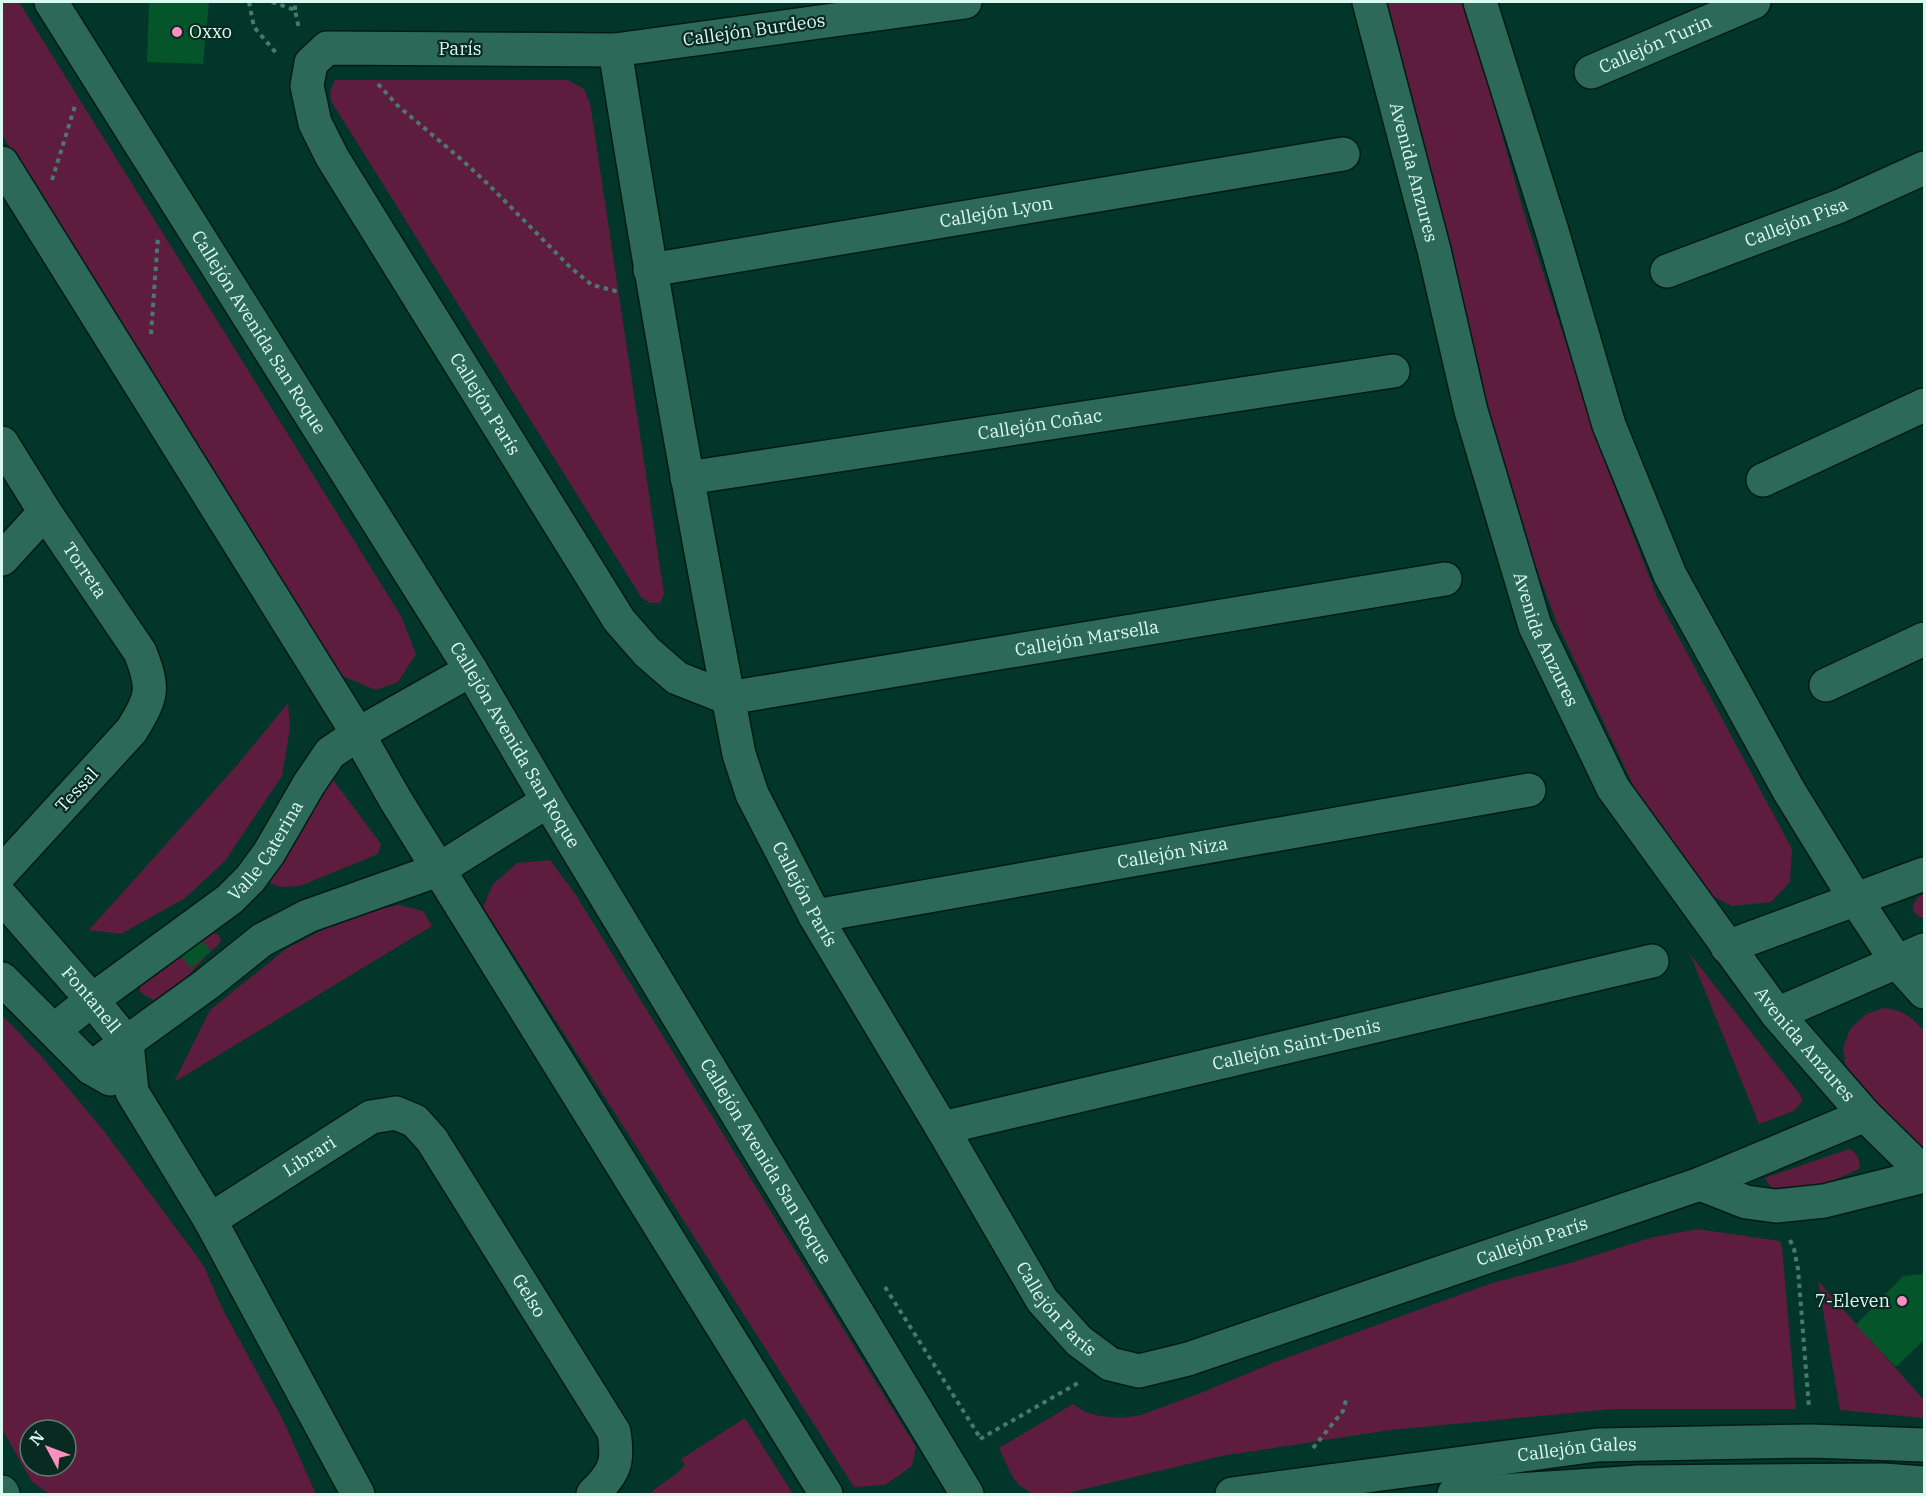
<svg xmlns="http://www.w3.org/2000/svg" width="1926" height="1496" font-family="'IBM Plex Serif',serif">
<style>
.green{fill:#5e1d3e;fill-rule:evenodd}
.building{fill:#045529}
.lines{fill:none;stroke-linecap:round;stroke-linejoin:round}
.minor-casing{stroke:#001b13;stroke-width:36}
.path{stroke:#4b786d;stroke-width:4;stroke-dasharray:4.5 4.5;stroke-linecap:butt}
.minor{stroke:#2c6958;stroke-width:33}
.poi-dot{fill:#fd8fc1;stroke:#082a21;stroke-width:2}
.labels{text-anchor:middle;stroke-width:4.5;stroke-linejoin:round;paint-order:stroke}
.street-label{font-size:18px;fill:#dbfaef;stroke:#082a21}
.poi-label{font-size:18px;fill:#dbfaef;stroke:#082a21;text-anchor:start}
</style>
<rect width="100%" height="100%" fill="#02362a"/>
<path class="green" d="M2 2H19L401 616 416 654 398 682 376 690 337 674 2 135Z
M1387 2H1465L1523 210 1601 452 1657 597 1792 849 1790 882 1771 902 1732 906 1707 893 1688 871 1634 787 1557 623 1526 541 1485 395Z
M335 80H568L584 89 590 103 664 594 660 603H650L641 597 331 101 330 91Z
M288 703 290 727 282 776 225 861 185 898 121 934 89 930 238 764Z
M328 773 381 844 378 854 300 886 280 887 265 881Z
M550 860 576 895 916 1447 912 1466 885 1485 854 1487 483 907 493 884 517 863Z
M1924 894V918L1918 916 1913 911C1913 902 1916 898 1924 894Z
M399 905 423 911 432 926 174 1082 210 1010 286 949 350 915Z
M208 933 218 934 221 940 218 945 207 955 164 1002 155 1001 140 992V985Z
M1690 954 1798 1092 1803 1100 1794 1111 1759 1124Z
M1884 1008C1905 1011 1910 1016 1924 1031V1152L1859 1086 1846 1067 1843 1048 1850 1029 1866 1014Z
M2 1015 43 1058 104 1131 204 1266 222 1308 282 1418 316 1494H50L32 1482 2 1429ZM30 1430H66V1466H30Z
M1849 1149C1858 1153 1859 1159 1860 1168 1842 1178 1775 1208 1765 1178Z
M1697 1229 1780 1241 1782 1247 1796 1409H1613L1390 1430 1221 1456 1064 1494H1032L1019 1485 1012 1476 999 1448 1073 1404 1085 1412 1100 1416 1121 1418 1141 1415 1203 1392 1275 1362 1492 1283 1570 1263 1650 1238Z
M1818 1281 1924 1400V1418L1840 1410Z
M745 1418 793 1494H648L676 1474 685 1465 681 1459Z"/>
<path class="building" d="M149 2H209L203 64 147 62Z
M199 938 211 951 191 968 181 956Z
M1924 1274V1340L1896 1367 1856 1325 1903 1276Z"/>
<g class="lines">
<g class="minor-casing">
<g id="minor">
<path id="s1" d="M51 2 471 670 548 801 967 1494"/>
<path id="s2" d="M965 2 615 50 327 48 311 63 307 86 315 123 332 157 619 620 647 652 677 678 728 698 1445 579"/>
<path id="s3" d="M1369 2 1434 250 1471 411 1535 626 1613 788 1777 1014 1865 1115 1924 1173"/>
<path d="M1480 2 1552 231 1609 425 1670 575 1789 791 1856 900 1897 962 1924 992"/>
<path id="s4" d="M615 50C652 285 694 520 739 754L752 794 815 916 942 1128 1042 1300 1079 1341 1110 1364 1139 1371 1188 1359 1700 1184 1865 1115"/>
<path id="s5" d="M1591 72 1754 2"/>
<path d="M2 163 358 734 395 799 826 1494"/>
<path id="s6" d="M650 270 1343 154"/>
<path id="s7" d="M1667 271 1840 206 1924 168"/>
<path id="s8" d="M2 443 45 512 140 652C155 690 152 696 132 730L2 872"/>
<path id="s9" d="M687 478 1393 371"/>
<path d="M1763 480 1924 405"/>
<path d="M2 559 45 512"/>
<path d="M1826 685 1924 639"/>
<path id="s10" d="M2 897 92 1000 127 1043 132 1092 210 1220 358 1494"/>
<path id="s11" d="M815 916 1529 790"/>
<path d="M1727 947 1924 874"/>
<path d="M2 979 91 1068 110 1079"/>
<path d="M1777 1014 1924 950"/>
<path id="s12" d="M54 1030 92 1000 230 899 250 879 269 853 309 784 330 753 358 734 471 670"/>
<path d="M91 1068 207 984 262 940 308 916 438 870 548 801"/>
<path id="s13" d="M942 1128 1652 961"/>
<path d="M1700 1184 1746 1202 1776 1206 1824 1201 1924 1176"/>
<path id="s14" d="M210 1220 371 1117 396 1113 415 1121 432 1140 614 1432C619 1463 615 1472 593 1494"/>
<path d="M2 1492 3 1494"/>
<path id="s15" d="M1232 1494 1597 1445 1811 1441 1924 1445"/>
<path d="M1454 1494 1639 1482 1883 1480 1924 1483"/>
</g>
</g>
<path class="path" d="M249 2 254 27 277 54
M272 2 295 10 299 29
M295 10V2
M378 84 397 105 462 160 490 186 570 267 592 285 619 292
M52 180 75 106
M151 334 158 237
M1790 1240 1794 1249 1798 1269 1809 1408
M885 1287 981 1439
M980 1439 1078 1383
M1313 1448 1343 1411 1346 1400"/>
<use href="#minor" class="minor"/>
</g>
<g class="poi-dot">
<circle cx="177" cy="32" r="6"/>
<circle cx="1902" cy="1301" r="6"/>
</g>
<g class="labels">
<g class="street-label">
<text transform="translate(754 30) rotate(-8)" y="6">Callejón Burdeos</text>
<text dy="6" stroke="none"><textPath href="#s5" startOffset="70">Callejón Turin</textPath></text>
<text x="460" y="55">París</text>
<text dy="6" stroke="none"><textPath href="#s3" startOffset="176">Avenida Anzures</textPath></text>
<text dy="6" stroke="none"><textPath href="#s6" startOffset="351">Callejón Lyon</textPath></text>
<text dy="6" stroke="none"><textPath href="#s7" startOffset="138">Callejón Pisa</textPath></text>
<text dy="6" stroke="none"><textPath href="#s1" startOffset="390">Callejón Avenida San Roque</textPath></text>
<text dy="6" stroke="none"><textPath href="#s2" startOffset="1053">Callejón París</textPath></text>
<text dy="6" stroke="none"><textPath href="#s9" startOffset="357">Callejón Coñac</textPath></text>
<text dy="6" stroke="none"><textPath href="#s8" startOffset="152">Torreta</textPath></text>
<text dy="6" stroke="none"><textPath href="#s2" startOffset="1808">Callejón Marsella</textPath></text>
<text dy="6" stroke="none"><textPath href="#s3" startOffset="662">Avenida Anzures</textPath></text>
<text dy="6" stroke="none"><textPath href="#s1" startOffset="876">Callejón Avenida San Roque</textPath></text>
<text transform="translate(77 790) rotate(-47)" y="6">Tessal</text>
<text dy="6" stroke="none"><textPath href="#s12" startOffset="280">Valle Caterina</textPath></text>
<text dy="6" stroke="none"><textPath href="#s11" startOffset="363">Callejón Niza</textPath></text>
<text dy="6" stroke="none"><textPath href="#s4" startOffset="870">Callejón París</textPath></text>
<text dy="6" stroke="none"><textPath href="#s10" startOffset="136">Fontanell</textPath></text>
<text dy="6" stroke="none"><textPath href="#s13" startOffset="364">Callejón Saint-Denis</textPath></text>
<text dy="6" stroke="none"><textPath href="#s3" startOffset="1146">Avenida Anzures</textPath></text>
<text dy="6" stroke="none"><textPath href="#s14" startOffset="118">Librari</textPath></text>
<text dy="6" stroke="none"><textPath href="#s1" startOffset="1362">Callejón Avenida San Roque</textPath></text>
<text dy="6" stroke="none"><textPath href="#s4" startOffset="1878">Callejón París</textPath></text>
<text dy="6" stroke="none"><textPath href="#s14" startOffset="446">Gelso</textPath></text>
<text dy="6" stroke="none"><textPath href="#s4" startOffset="1356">Callejón París</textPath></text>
<text dy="6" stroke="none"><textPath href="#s15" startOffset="348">Callejón Gales</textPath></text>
</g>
<g class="poi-label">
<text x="189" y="38">Oxxo</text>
<text x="1890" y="1307" text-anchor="end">7-Eleven</text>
</g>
</g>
<rect width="1926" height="1496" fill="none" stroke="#dbfaef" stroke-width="6"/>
<g transform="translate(48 1448) rotate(311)"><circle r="28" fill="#082a21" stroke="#5c7d73" stroke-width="1.5"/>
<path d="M0-4.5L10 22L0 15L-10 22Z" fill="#fd8fc1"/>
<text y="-9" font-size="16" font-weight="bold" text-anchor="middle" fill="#dbfaef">N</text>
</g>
</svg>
